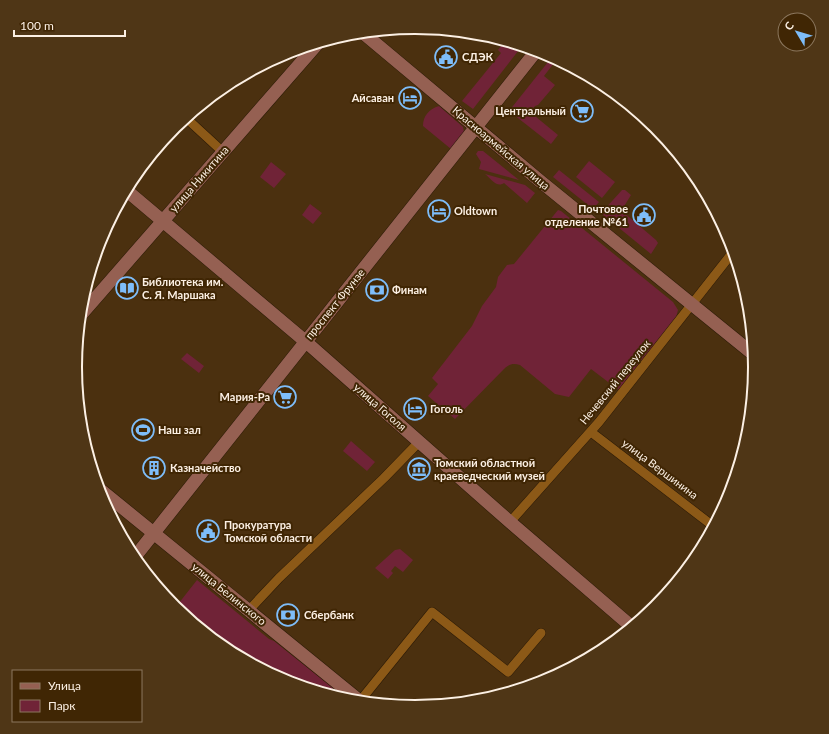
<svg xmlns="http://www.w3.org/2000/svg" width="829" height="734" font-family="Lato,sans-serif">
<style>
.green{fill:#702337}
.lines{fill:none;stroke-linecap:round;stroke-linejoin:round}
.street-casing{stroke:#2b1a07;stroke-width:10}
.secondary-casing{stroke:#2b1a07;stroke-width:14}
.street{stroke:#8c5917;stroke-width:9}
.secondary{stroke:#956052;stroke-width:13}
.labels{text-anchor:middle;stroke-width:4;stroke-linejoin:round;paint-order:stroke}
.poi-label{font-size:11px;font-weight:bold;fill:#fcf0e4;stroke:#402604;text-anchor:start}
.street-label{font-size:11px;fill:#fcf0e4;stroke:#402604}
.rim{fill:none;stroke:#fcf0e4;stroke-width:2}
</style>
<rect width="100%" height="100%" fill="#4b300f"/>
<path class="green" d="M505 41 522 46 473 109 462 101 501 53 498 50Z
M552 57 557 59 544 76 555 85 538 105 535 106 530 112 558 135 551 144 509 111Z
M439 106 463 127 464 132 451 149 423 126C423 116 429 109 439 106Z
M478 151H483L519 180 479 169 481 162 476 154Z
M589 161 615 182 602 198 576 177Z
M271 162 286 174 274 188 260 177Z
M559 170 599 202 593 209 553 177Z
M485 174 525 185 535 193 527 203 504 183C497 188 491 179 485 174Z
M622 190H625L631 195 623 208V212L656 240 658 243 651 254 602 214 603 211Z
M310 204 322 213 313 224 302 215Z
M558 210 561 211 673 302 678 310 675 321 620 391 591 369 569 397 555 394 520 365C513 363 509 364 504 369L455 419 428 396 438 384 432 378 472 326 482 306 496 287 498 277 507 265 514 264Z
M187 353 204 366 199 373 181 359Z
M351 441 375 462 367 471 343 451Z
M400 549 413 560 403 572 395 566 391 571 393 573 388 579 375 568 395 550Z
M197 580 269 639 274 641 349 701 284 681 225 650 175 608Z"/>
<g class="lines">
<g class="street-casing">
<path id="street" d="M185 117 223 152
M591 432 713 526
M510 522 599 422 733 252
M249 610 279 578 384 478 419 442
M360 701 432 612 508 672 541 633"/>
</g>
<g class="secondary-casing">
<path id="secondary" d="M362 32 540 181 753 354
M126 190 305 341 510 522 632 627
M79 317 319 42
M97 487 361 702
M134 558 537 50"/>
</g>
<use href="#street" class="street"/>
<use href="#secondary" class="secondary"/>
</g>
<defs>
<g id="civic-ring" transform="scale(1.15)"><circle r="9.5" fill="#402604" stroke="#7ebdf9" stroke-width="1.5"/><path d="M-.6-6.5H3V-4.5H.6V-3L4-1V1h2V6H-6V1h2V-1L-.6-3ZM-1.2 2.5V6h2.4V2.5Z" fill="#7ebdf9"/></g>
<g id="hotel-ring" transform="scale(1.15)"><circle r="9.5" fill="#402604" stroke="#7ebdf9" stroke-width="1.5"/><path d="M-6-4.5h1.5V1H6V5H4.5V3h-9V5H-6ZM-4 0a1.8 1.8 0 1 1 3.6 0ZM.5 0V-2.5h3Q6-2.5 6 0Z" fill="#7ebdf9"/></g>
<g id="supermarket-ring" transform="scale(1.15)"><circle r="9.5" fill="#402604" stroke="#7ebdf9" stroke-width="1.5"/><path d="M-6-5.5h2.5l.6 2H6L4.5 2H-2.5L-4.4-4H-6ZM-1.5 3.2a1.3 1.3 0 1 0 .1 0ZM3 3.2a1.3 1.3 0 1 0 .1 0Z" fill="#7ebdf9"/></g>
<g id="library-ring" transform="scale(1.15)"><circle r="9.5" fill="#402604" stroke="#7ebdf9" stroke-width="1.5"/><path d="M-6-4Q-3-5.5-.7-3.5V5Q-3 3-6 4ZM6-4Q3-5.5 .7-3.5V5Q3 3 6 4Z" fill="#7ebdf9"/></g>
<g id="bank-ring" transform="scale(1.15)"><circle r="9.5" fill="#402604" stroke="#7ebdf9" stroke-width="1.5"/><path d="M-6-4H6V4H-6ZM0-2.3a2.3 2.3 0 1 0 0 4.6a2.3 2.3 0 1 0 0-4.6Z" fill="#7ebdf9"/></g>
<g id="stadium-ring" transform="scale(1.15)"><circle r="9.5" fill="#402604" stroke="#7ebdf9" stroke-width="1.5"/><path d="M0-5a6.5 5 0 1 0 0 10a6.5 5 0 1 0 0-10ZM-3.5-1.8h7v3.6h-7Z" fill="#7ebdf9"/></g>
<g id="building-ring" transform="scale(1.15)"><circle r="9.5" fill="#402604" stroke="#7ebdf9" stroke-width="1.5"/><path d="M-4-6H4V6H1V3H-1V6H-4ZM-2.5-4.3h1.7v1.8h-1.7ZM.8-4.3h1.7v1.8H.8ZM-2.5-1h1.7V.8h-1.7ZM.8-1h1.7V.8H.8Z" fill="#7ebdf9"/></g>
<g id="museum-ring" transform="scale(1.15)"><circle r="9.5" fill="#402604" stroke="#7ebdf9" stroke-width="1.5"/><path d="M0-6L6-3V-2H-6V-3ZM-5-1h2V3h-2ZM-1-1h2V3h-2ZM3-1h2V3H3ZM-6 4H6V6H-6Z" fill="#7ebdf9"/></g>
</defs>
<g fill-rule="evenodd">
<use href="#civic-ring" x="446" y="57"/>
<use href="#hotel-ring" x="410" y="98"/>
<use href="#supermarket-ring" x="582" y="111"/>
<use href="#hotel-ring" x="439" y="211"/>
<use href="#civic-ring" x="644" y="215"/>
<use href="#library-ring" x="127" y="288"/>
<use href="#bank-ring" x="377" y="290"/>
<use href="#supermarket-ring" x="285" y="397"/>
<use href="#hotel-ring" x="415" y="409"/>
<use href="#stadium-ring" x="143" y="430"/>
<use href="#building-ring" x="154" y="468"/>
<use href="#museum-ring" x="419" y="469"/>
<use href="#civic-ring" x="208" y="531"/>
<use href="#bank-ring" x="288" y="615"/>
</g>
<g class="labels">
<g class="poi-label">
<text x="462" y="61">СДЭК</text>
<text x="394" y="102" text-anchor="end">Айсаван</text>
<text x="566" y="115" text-anchor="end">Центральный</text>
<text x="628" y="213" text-anchor="end">Почтовое<tspan x="628" dy="13">отделение №61</tspan></text>
<text x="454" y="215">Oldtown</text>
<text x="142" y="286">Библиотека им.<tspan x="142" dy="13">С. Я. Маршака</tspan></text>
<text x="392" y="294">Финам</text>
<text x="270" y="401" text-anchor="end">Мария-Ра</text>
<text x="430" y="413">Гоголь</text>
<text x="158" y="434">Наш зал</text>
<text x="434" y="467">Томский областной<tspan x="434" dy="13">краеведческий музей</tspan></text>
<text x="170" y="472">Казначейство</text>
<text x="224" y="529">Прокуратура<tspan x="224" dy="13">Томской области</tspan></text>
<text x="304" y="619">Сбербанк</text>
</g>
<g class="street-label">
<text transform="translate(501 148) rotate(40)" y="4">Красноармейская улица</text>
<text transform="translate(199 179) rotate(-49)" y="4">улица Никитина</text>
<text transform="translate(335 304) rotate(-51)" y="4">проспект Фрунзе</text>
<text transform="translate(615 382) rotate(-51)" y="4">Нечевский переулок</text>
<text transform="translate(380 407) rotate(41)" y="4">улица Гоголя</text>
<text transform="translate(660 469) rotate(37)" y="4">улица Вершинина</text>
<text transform="translate(229 594) rotate(39)" y="4">улица Белинского</text>
</g>
</g>
<path d="M0 0H829V734H0ZM82 367a333 333 0 1 1 666 0a333 333 0 1 1-666 0Z" fill="#4f3616" fill-rule="evenodd"/>
<path class="rim" d="M82 367a333 333 0 1 1 666 0a333 333 0 1 1-666 0Z"/>
<rect x="12" y="670" width="130" height="52" fill="#402604" stroke="#8b775e"/>
<rect x="20" y="683" width="20" height="6" fill="#956052" stroke="#8b775e"/>
<text x="48" y="690" font-size="12" fill="#fcf0e4">Улица</text>
<rect x="20" y="700" width="20" height="12" fill="#702337" stroke="#8b775e"/>
<text x="48" y="710" font-size="12" fill="#fcf0e4">Парк</text>
<g transform="translate(797 32) rotate(308)"><circle r="19" fill="#402604" stroke="#8b775e"/>
<path d="M0-3L7 15L0 10L-7 15Z" fill="#7ebdf9"/>
<text y="-6" font-size="11" font-weight="bold" text-anchor="middle" fill="#fcf0e4">С</text>
</g>
<path d="M14 30v6h111v-6" fill="none" stroke="#fcf0e4" stroke-width="2"/>
<text x="20" y="30" font-size="12" fill="#fcf0e4" stroke="#402604" stroke-width="3" paint-order="stroke">100 m</text>
</svg>
